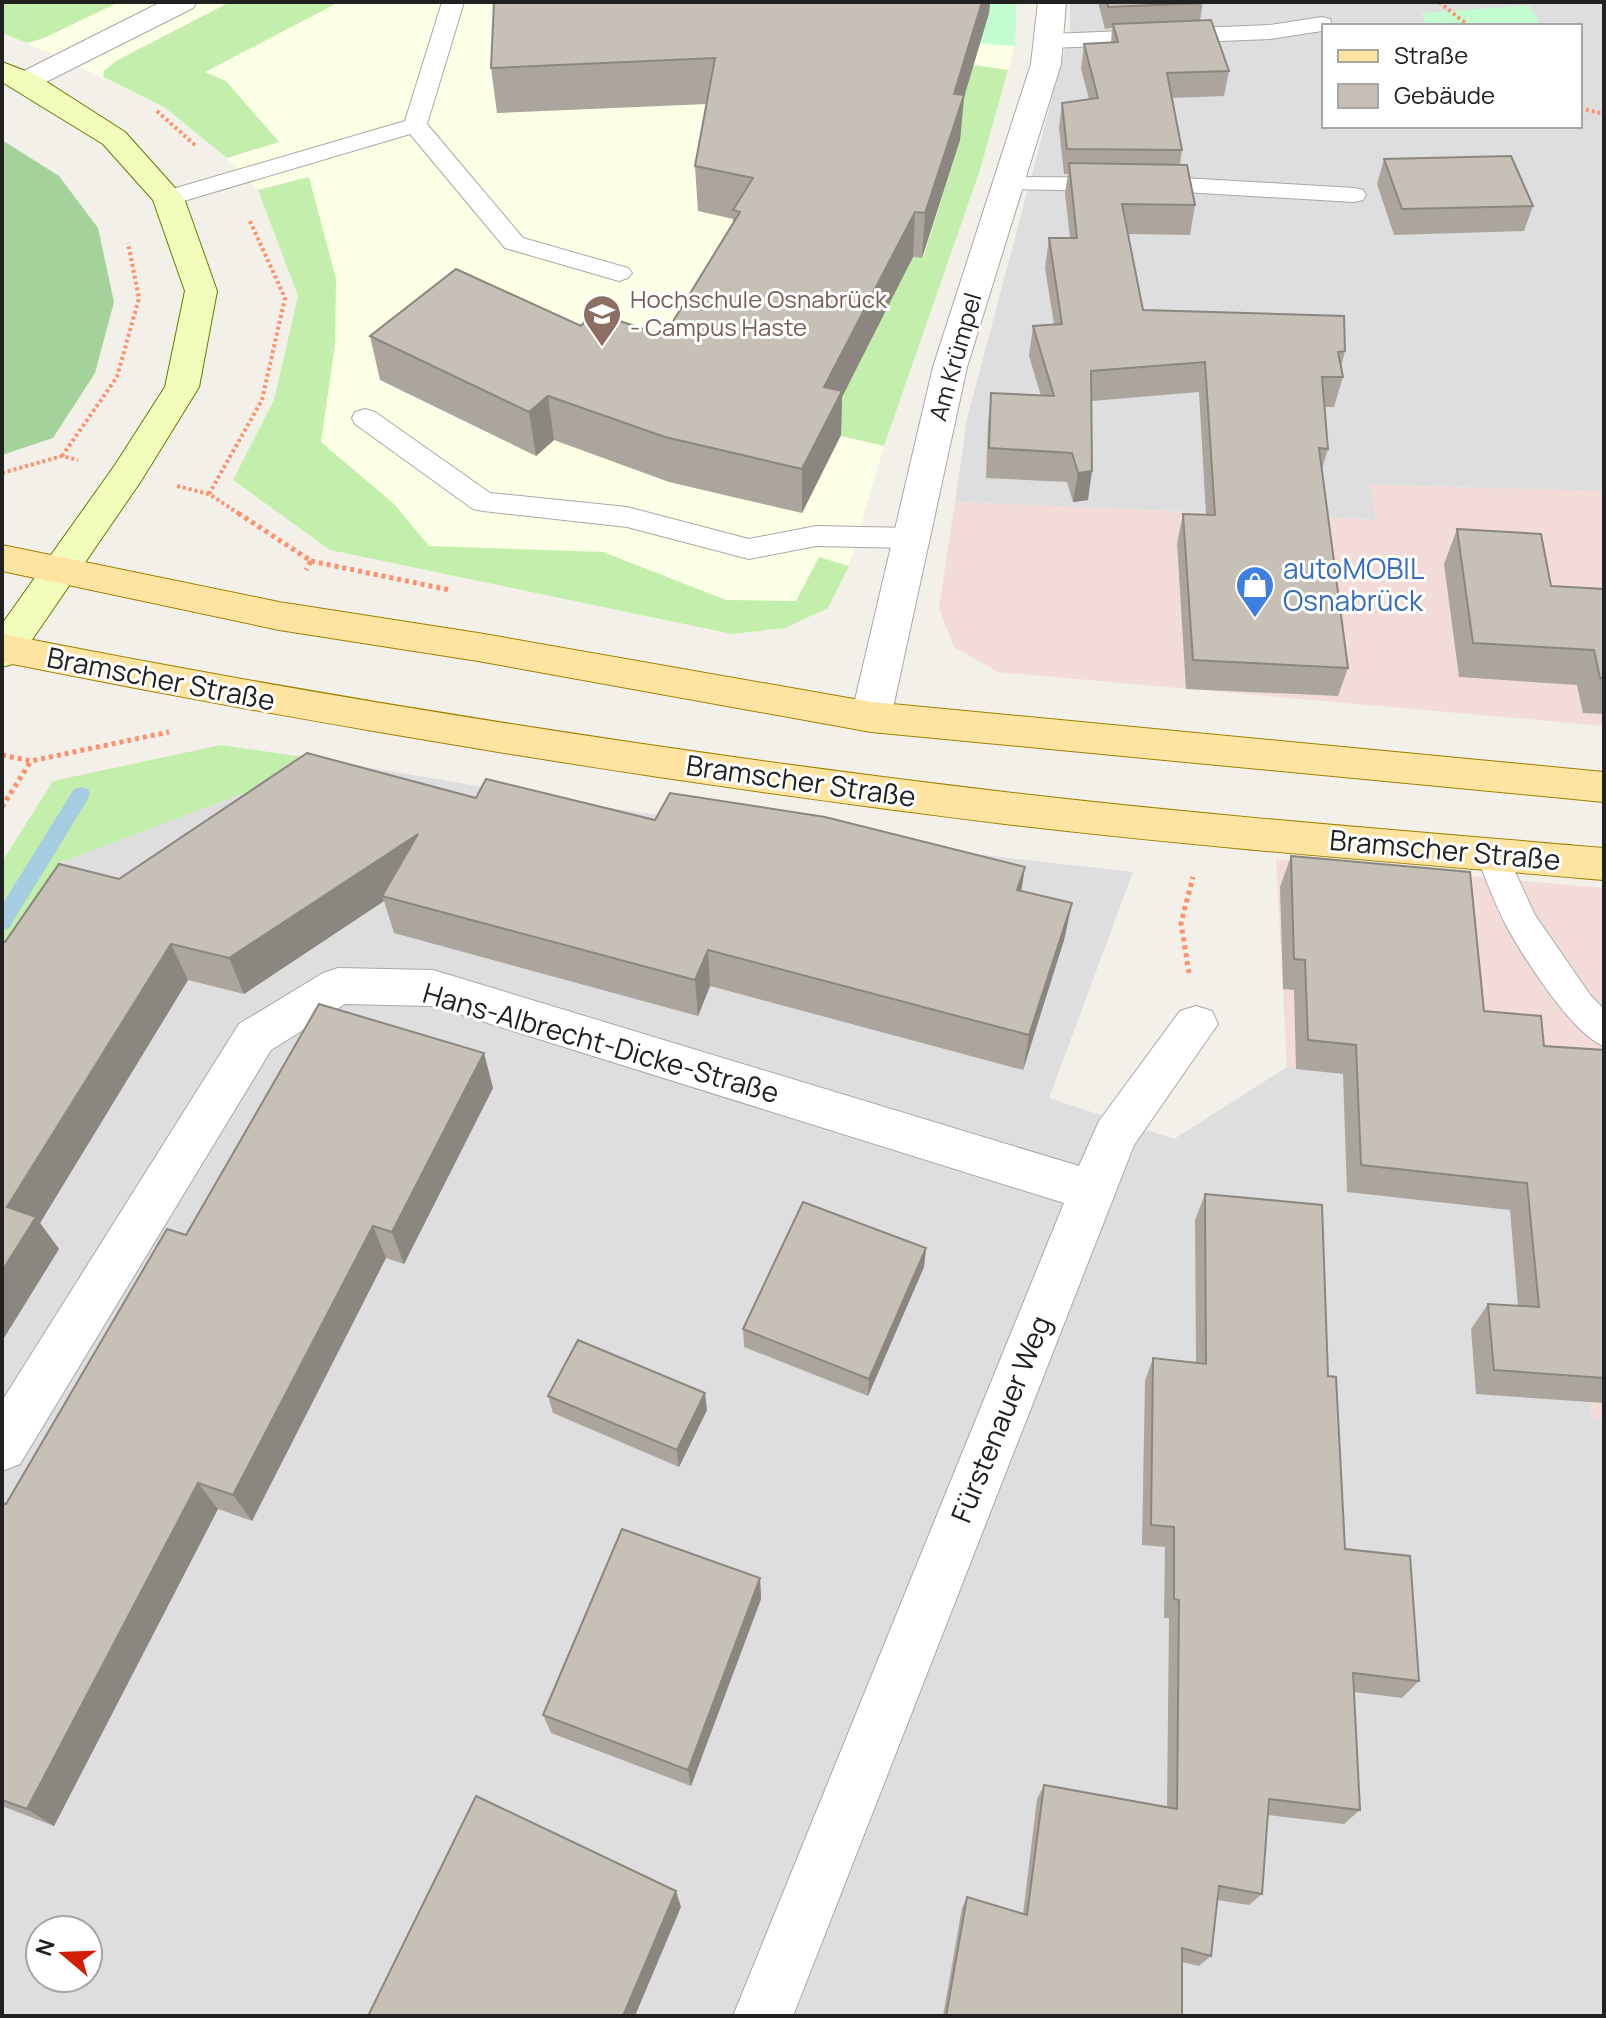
<svg xmlns="http://www.w3.org/2000/svg" width="1606" height="2018" font-family="Manrope,sans-serif">
<style>
.residential{fill:#dfdede;fill-rule:evenodd}
.commercial{fill:#f3dcd7}
.education{fill:#fbffe4}
.grass{fill:#c3eeac}
.forest{fill:#a3d39b}
.park{fill:#c4fcd1}
.lines{fill:none;stroke-linecap:round;stroke-linejoin:round}
.stream{fill:#a6cce1;fill-rule:evenodd}
.lane-casing{stroke:#a8a8a8;stroke-width:2}
.street-casing{stroke:#a8a8a8;stroke-width:2}
.secondary-casing{stroke:#618100;stroke-width:2}
.primary-casing{stroke:#9f8000;stroke-width:2}
.path-far1{stroke:#ff906c;stroke-width:4;stroke-dasharray:3 3;stroke-linecap:butt}
.path{stroke:#ff906c;stroke-width:5;stroke-dasharray:4 4;stroke-linecap:butt}
.lane{fill:#fff;fill-rule:evenodd}
.street{fill:#fff;fill-rule:evenodd}
.secondary{fill:#f0fdbb;fill-rule:evenodd}
.primary{fill:#ffe3a0;fill-rule:evenodd}
.wall{fill:#aba59d}
.shaded-wall{fill:#8b867f}
.building{fill:#c7c0b6;stroke:#8b867f;stroke-width:2}
.labels{text-anchor:middle;stroke-width:6;stroke-linejoin:round;paint-order:stroke}
.far-education-label{font-size:24px;fill:#785e54;stroke:#fff;text-anchor:start}
.far-street-label{font-size:24px;fill:#212121;stroke:#fff}
.shop-label{font-size:28px;fill:#366cbe;stroke:#fff;text-anchor:start}
.street-label{font-size:28px;fill:#212121;stroke:#fff}
</style>
<rect width="100%" height="100%" fill="#f2f0e8"/>
<path class="residential" d="M1070 2H1604V491L1371 485 1376 520 955 502 967 419 1070 30ZM1324 26H1580V126H1324Z
M330 761 608 808 868 842 1133 872 1049 1098 1174 1139 1287 1067 1536 1088 1592 1417 1604 1419V2016H2V959L59 863ZM40 1930H88V1978H40Z"/>
<path class="commercial" d="M1371 485 1604 491V726L998 672 954 647 939 608 955 502 1376 520Z
M1276 859 1604 888V1419L1592 1418 1536 1088 1287 1067Z"/>
<path class="education" d="M2 2H1017L1015 46 980 170 884 446 849 566 828 608 785 628 732 634 330 550 233 480 274 400 298 296 258 190 227 158 164 107 66 60 2 33Z"/>
<path class="grass" d="M2 2H119L44 38 27 43 2 33Z
M230 2H339L205 72 226 81 279 142 227 158 164 107 103 77 104 71 116 61Z
M973 65 1008 70 980 170 884 446 824 432 913 257 923 258 960 140 951 138Z
M309 177 336 279 335 344 321 442 394 504 429 546 603 552 726 600 796 601 819 557 849 566 828 608 785 628 732 634 330 550 233 480 274 400 298 296 258 190Z
M221 745 330 761 59 863 2 959V862L53 781Z"/>
<path class="forest" d="M2 140 59 176 98 228 114 302 95 373 53 438 2 455Z"/>
<path class="park" d="M987 2H1017L1015 46 980 43Z
M1529 5 1542 26H1425L1422 13Z"/>
<g class="lines">
<path class="stream" d="M81 787 88 789 90 794 88 799 9 928 2 930V905L74 789Z"/>
<g class="lane-casing">
<path id="lane" d="M442 2H464L427 124 523 238 628 268 632 273 628 278 619 281 505 248 410 134 177 203H159L156 198 159 193 405 121Z
M1322 17 1330 19 1332 26H1324L1322 31 1270 39 1051 48 1040 41 1051 34 1270 25Z
M1008 177 1184 178 1354 188 1363 190 1366 195 1363 200 1354 202 1184 192 999 189 996 184 999 179Z
M365 409 375 412 490 493 627 507 749 539 816 526 910 528 920 531 924 538 920 545 910 548 816 546 749 559 627 527 483 511 473 509 355 424 352 418 355 412Z
M1492 842 1503 846 1535 915 1591 996 1604 1009V1046C1574 1036 1524 958 1508 929 1495 905 1486 879 1476 855L1481 846Z"/>
</g>
<g class="street-casing">
<path id="street" d="M161 2H197L193 8 36 87 26 90 16 87 11 81 16 75Z
M1038 2H1066L1061 64 967 367 891 717 885 727 871 732 857 727 851 717 933 367 1031 64Z
M338 968 433 970 1079 1166 1099 1121 1180 1011 1196 1006 1212 1011 1218 1024 1134 1145 793 2016H733L1064 1203 433 1006 345 1004 271 1050 20 1464 2 1471V1401L239 1024 323 973Z"/>
</g>
<g class="secondary-casing">
<path id="secondary" d="M2 62 36 75 125 132 184 198 217 291 199 387 141 481 16 663 2 667V624L115 465 165 387 185 291 153 200 103 144 2 82Z"/>
</g>
<g class="primary-casing">
<path id="primary" d="M2 545 279 602 478 633 871 702 1604 772V802L871 732 478 661 279 630 2 571Z
M2 634C337 700 674 753 1013 793 1210 816 1407 831 1604 848V880C1407 863 1210 848 1013 825 674 784 337 729 2 662Z"/>
</g>
<path class="path-far1" d="M1439 2 1469 26
M1580 108 1604 114
M157 111 197 147
M62 456 117 377 139 298 128 243
M2 473 62 456 78 460
M177 486 209 494 241 515
M209 494 262 400 285 298 249 219"/>
<path class="path" d="M238 513 311 561 306 570
M311 561 450 590
M2 755 31 761 169 732
M2 807 31 761
M1189 973 1181 923 1193 877"/>
<use href="#lane" class="lane"/>
<use href="#street" class="street"/>
<use href="#secondary" class="secondary"/>
<use href="#primary" class="primary"/>
</g>
<path class="wall" d="M494 2H990L989 13 964 97 960 140 922 258 913 257 842 397 841 435 802 513 669 482 554 440 536 456 380 380 370 336 581 326 664 336 733 222V219L698 211 695 166 707 104 497 113 491 68Z
M1098 2H1203L1200 20 1229 71 1224 96 1172 98 1182 150 1180 165 1195 205 1190 235 1128 234 1143 310 1345 351 1341 367 1343 377 1334 407H1324L1328 449 1322 469 1348 668 1338 696 1186 689 1177 543 1183 514 1206 515 1199 392 1092 401 1088 500 1073 502 1067 482 986 478 988 423 991 393 1041 396 1029 356 1033 326 1054 324 1045 268 1049 238H1070L1065 193 1068 174H1064L1059 128 1062 103 1089 99 1081 69 1084 44 1111 43 1112 28 1105 29Z
M1384 159 1533 206 1524 231 1394 235 1377 184Z
M1457 529 1551 586 1604 589V714L1583 713 1577 685 1459 677 1444 564Z
M476 798 1025 867 1021 891 1072 903 1064 940 1023 1070 710 986 698 1016 394 933 384 901 244 994 188 980 40 1223 59 1249 2 1341V941L5 942 119 879Z
M1291 856 1484 1011 1544 1046 1604 1050V1403L1476 1394 1471 1329 1488 1304 1518 1306 1510 1210 1347 1192 1343 1074 1296 1069 1294 990 1283 989 1280 887Z
M493 1088 404 1264 386 1258 252 1521 218 1509 54 1826 2 1806V1503L6 1504 186 1235Z
M1205 1194 1328 1376 1345 1549 1419 1681 1402 1698 1354 1692 1360 1810 1344 1824 1268 1815 1262 1894 1249 1905 1217 1900 1211 1956 1199 1966 1182 1962V2016H943L962 1908 967 1897 1023 1914 1037 1799 1044 1785 1167 1807 1169 1618H1164L1165 1547 1142 1545 1145 1381 1153 1358 1196 1362 1195 1220Z
M926 1248 924 1267 868 1396 744 1347 743 1329Z
M548 1396 707 1410 679 1467 553 1413Z
M760 1578 761 1599 691 1786 551 1733 543 1715Z"/>
<path class="shaded-wall" d="M982 2H990L989 13 964 97 960 140 922 258 925 213 954 94Z
M915 212 913 257 842 397 841 435 802 513V469L824 387Z
M548 396 554 440 536 456 529 412Z
M1092 471 1088 500 1073 502 1078 473Z
M418 834 382 896 384 901 244 994 229 958Z
M1025 867 1019 905 1017 890Z
M1072 903 1064 940 1023 1070 1029 1035Z
M171 944 188 980 40 1223 59 1249 2 1341V1272L7 1207Z
M708 950 710 986 698 1016 695 980Z
M484 1053 493 1088 404 1264 392 1232Z
M373 1226 386 1258 252 1521 233 1495Z
M926 1248 924 1267 868 1396 869 1379Z
M705 1393 707 1410 679 1467 677 1450Z
M198 1483 218 1509 54 1826 27 1809Z
M760 1578 761 1599 691 1786 688 1770Z
M676 1891 681 1907 635 2016H623Z"/>
<path class="building" d="M494 2H982L954 94 964 95 925 213 915 212 824 387 842 391 802 469 665 437 548 396 529 412 370 336 456 269 581 326 593 312 664 336 740 212 733 210 753 178 695 166 715 58 491 68Z
M1107 2H1203V3L1108 7Z
M1211 20 1229 71 1167 73 1182 150 1067 149 1062 103 1098 98 1084 44 1118 42 1113 24Z
M1511 156 1533 206 1402 209 1384 159Z
M1069 163 1187 165 1195 205 1122 204 1143 310 1344 316 1345 351 1338 352 1343 377H1322L1328 449 1319 448 1348 668 1193 660 1183 514 1215 515 1205 362 1091 371 1092 471 1078 473 1072 453 989 448 991 393 1054 396 1033 326 1062 324 1049 238H1077Z
M1457 529 1541 534 1551 586 1604 589V679L1600 678 1594 650 1473 643Z
M307 753 476 798 486 779 655 820 670 793 825 817 1025 867 1017 890 1072 903 1029 1035 708 950 695 980 382 896 418 834 229 958 171 944 7 1207 36 1217 2 1271V941L5 942 59 864 119 879Z
M1291 856 1470 872 1484 1011 1541 1016 1544 1046 1604 1050V1378L1494 1370 1488 1304 1539 1307 1527 1183 1361 1165 1356 1045 1308 1040 1305 960 1294 959Z
M319 1004 484 1053 392 1232 373 1226 233 1495 198 1483 27 1809 2 1800V1503L6 1504 167 1229 186 1235Z
M1205 1194 1322 1205 1328 1376 1336 1377 1345 1549 1410 1556 1419 1681 1353 1673 1360 1810 1269 1799 1262 1894 1219 1886 1211 1956 1182 1948V2016H946L967 1897 1027 1915 1044 1785 1177 1809 1179 1600 1174 1599V1527L1151 1525 1153 1358 1206 1364Z
M803 1202 926 1248 869 1379 743 1329Z
M578 1340 705 1393 677 1450 548 1396Z
M622 1529 760 1578 688 1770 543 1715Z
M476 1796 676 1891 623 2016H368Z"/>
<defs>
<g id="university-pin" transform="scale(2)"><path d="M0 17L-7.5 6A9.5 9.5 0 1 1 7.5 6Z" fill="#8d6e63" stroke="#fff"/><path d="M0-5L7-2L0 1L-7-2ZM-4 1L0 2.5L4 1V4Q0 6-4 4Z" fill="#fff"/></g>
<g id="shop-pin" transform="scale(2)"><path d="M0 17L-7.5 6A9.5 9.5 0 1 1 7.5 6Z" fill="#3f7fe0" stroke="#fff"/><path d="M-5-2.5h2.3a2.7 3.5 0 0 1 5.4 0H5L5.5 6h-11ZM-1.5-2.5h3a1.5 2.3 0 0 0-3 0Z" fill="#fff"/></g>
</defs>
<g fill-rule="evenodd">
<use href="#university-pin" x="602" y="314"/>
<use href="#shop-pin" x="1255" y="585"/>
</g>
<g class="labels">
<g class="far-education-label">
<text x="630" y="308">Hochschule Osnabrück<tspan x="630" dy="28">- Campus Haste</tspan></text>
</g>
<g class="far-street-label">
<text transform="translate(956 357) rotate(-74)" y="8">Am Krümpel</text>
</g>
<g class="shop-label">
<text x="1283" y="579">autoMOBIL<tspan x="1283" dy="32">Osnabrück</tspan></text>
</g>
<g class="street-label">
<text transform="translate(161 679) rotate(11)" y="10">Bramscher Straße</text>
<text transform="translate(801 781) rotate(8)" y="10">Bramscher Straße</text>
<text transform="translate(1445 850) rotate(5)" y="10">Bramscher Straße</text>
<text transform="translate(601 1043) rotate(16)" y="10">Hans-Albrecht-Dicke-Straße</text>
<text transform="translate(1001 1419) rotate(-68)" y="10">Fürstenauer Weg</text>
</g>
</g>
<rect width="1606" height="2018" fill="none" stroke="#212121" stroke-width="8"/>
<rect x="1322" y="24" width="260" height="104" fill="#ffffff" stroke="#a6a6a6" stroke-width="2"/>
<rect x="1338" y="50" width="40" height="12" fill="#ffe3a0" stroke="#a6a6a6" stroke-width="2"/>
<text x="1394" y="64" font-size="24" fill="#212121">Straße</text>
<rect x="1338" y="84" width="40" height="24" fill="#c7c0b6" stroke="#a6a6a6" stroke-width="2"/>
<text x="1394" y="104" font-size="24" fill="#212121">Gebäude</text>
<g transform="translate(64 1954) rotate(289)"><circle r="38" fill="#ffffff" stroke="#a6a6a6" stroke-width="2"/>
<path d="M0-6L14 30L0 20L-14 30Z" fill="#d31e00"/>
<text y="-12" font-size="22" font-weight="bold" text-anchor="middle" fill="#212121">N</text>
</g>
</svg>
